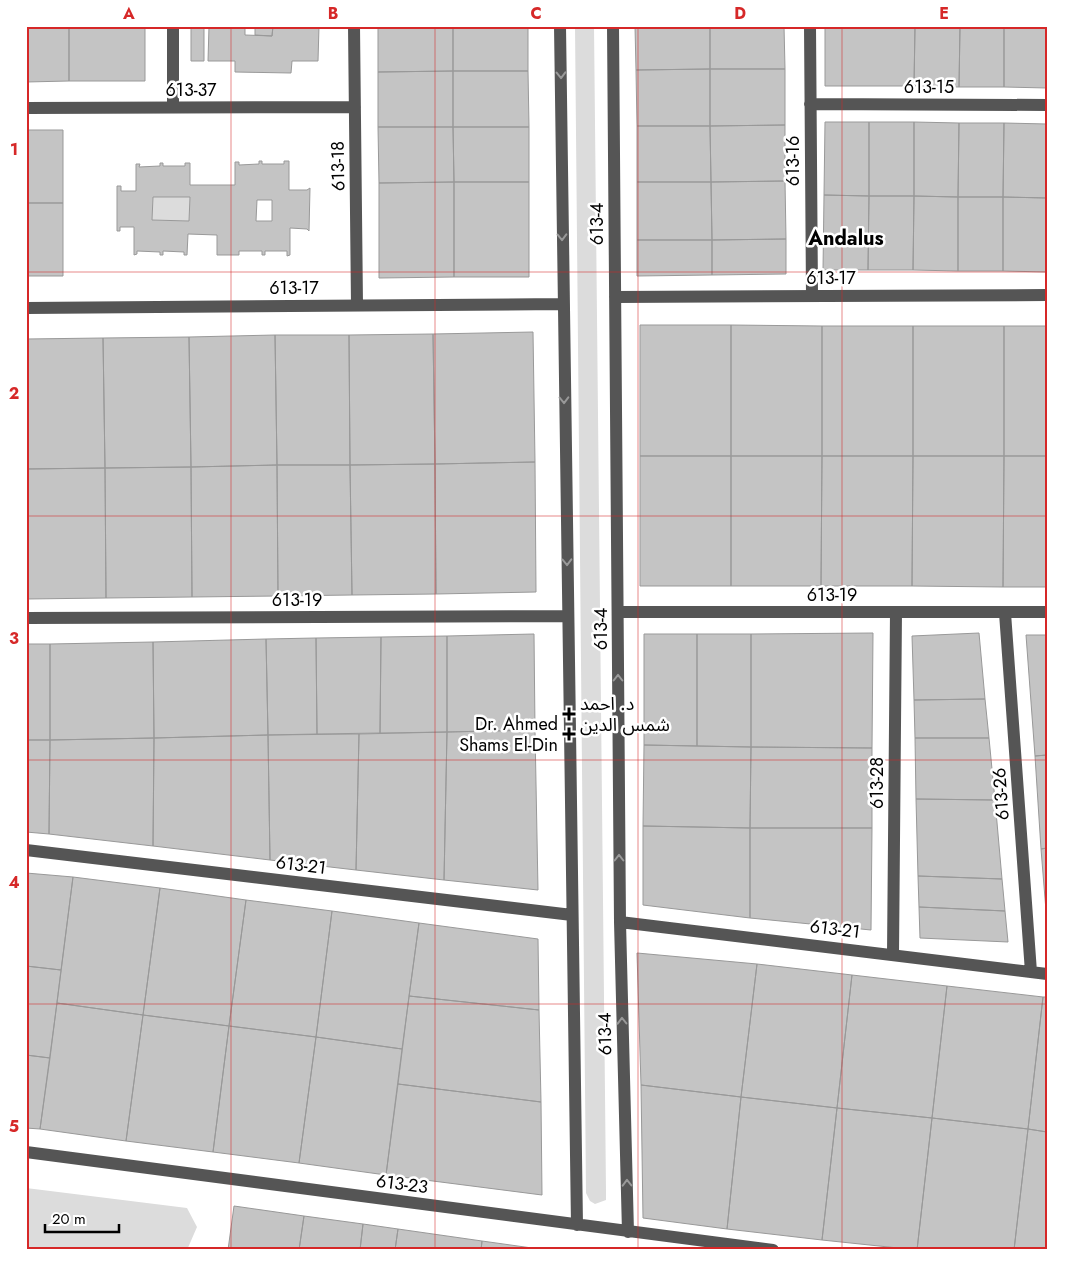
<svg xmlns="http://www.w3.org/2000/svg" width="1073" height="1276" font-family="Jost,'Noto Sans Arabic',sans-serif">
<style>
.green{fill:#dcdcdc}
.building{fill:#c4c4c4;stroke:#999;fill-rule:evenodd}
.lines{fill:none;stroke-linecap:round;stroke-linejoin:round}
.minor{stroke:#555;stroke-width:12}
.oneway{stroke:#999}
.grid{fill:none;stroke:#d62828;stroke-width:1;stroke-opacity:0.55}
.poi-dot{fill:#000;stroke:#fff;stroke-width:2}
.labels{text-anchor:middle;stroke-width:5;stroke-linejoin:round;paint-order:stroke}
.street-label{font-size:18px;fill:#000;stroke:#fff}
.poi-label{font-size:18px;fill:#000;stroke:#fff;text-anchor:start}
.quarter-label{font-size:20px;font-weight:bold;fill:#000;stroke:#fff}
.neatline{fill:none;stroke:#d62828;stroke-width:2}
.grid-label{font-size:16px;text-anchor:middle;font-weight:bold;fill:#d62828}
</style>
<rect width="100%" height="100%" fill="#fff"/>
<path class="green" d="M575 26H594L606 1191V1200L595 1204 590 1201 586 1193Z
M153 197H190L189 221 152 220Z
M26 1188 187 1208 197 1227 187 1250H26Z"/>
<path class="building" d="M26 26H69V28H26Z
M69 26H145V28H69Z
M191 26H204V61H191Z
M209 26H245V35L272 36 273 26H319L318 61H292L291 73 235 72V61H208Z
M255 26H273L272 36 255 35Z
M378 26H453V71L378 72Z
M453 26H528V71H453Z
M635 26H710V69L636 70Z
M710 26H784L785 69H710Z
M825 26H915L914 86H825Z
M915 26H960L959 87 914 86Z
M960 26H1004V87H959Z
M1004 26H1047V88L1004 87Z
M26 28H69V81L26 82Z
M69 28H145V81H69Z
M710 69V126H637L636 70Z
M710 69H785V125L710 126Z
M453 71V127H378V72Z
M453 71H528L529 127H453Z
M825 122H869V196L824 195Z
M869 122H914V196H869Z
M914 122 959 123 958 197 914 196Z
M959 123H1004L1003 197H958Z
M1004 123 1047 124V198L1003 197Z
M785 125V181L711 182 710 126Z
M637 126H710L711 182H637Z
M378 127H453L454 182 379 183Z
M453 127H529V182H454Z
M26 130H63V203H26Z
M259 161H262V164H284V161H289V190H307L310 188 309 231 307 229 290 228V255L287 256V251H265V255H262V251H239V255H217V235L188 234 187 255H184V252L163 251V255H160V252L137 251V254L134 255V227H120V231H117V186H121V191H136V164H140L139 167 160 166V163H163V166H185V163H190V185H235V162H239V165L259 164ZM153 197H190L189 221 152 220ZM257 200H272V221H256Z
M785 181 786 239 712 240 711 182Z
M454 182H529V277H454Z
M454 182V277L379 278V183Z
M637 182H711L712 240H637Z
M824 195 869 196 868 270H823Z
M869 196H914L913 270H868Z
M914 196 958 197V271L913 270Z
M958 197H1003V271H958Z
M1003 197 1047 198V272L1003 271Z
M26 203H63V276H26Z
M786 239V274L712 275V240Z
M637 240H712V275L637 276Z
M640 325H731V456H640Z
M731 325 822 326V456H731Z
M822 326H913V456H822Z
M913 326H1004V456H913Z
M1004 326H1047V456H1004Z
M533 332 535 462 435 464 433 334Z
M433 334 435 464 350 465 349 335Z
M275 335H349L350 465H277Z
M275 335 277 465 191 467 189 337Z
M189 337 191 467 105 468 103 338Z
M103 338 105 468 26 469V339Z
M640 456H731V586H640Z
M731 456H822L821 586H731Z
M822 456H913L912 586H821Z
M913 456H1004L1003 587 912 586Z
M1004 456H1047V587H1003Z
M535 462 536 592 436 594 435 464Z
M435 464 436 594 352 595 350 465Z
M277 465H350L352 595 278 596Z
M277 465 278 596 192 597 191 467Z
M191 467 192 597 106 598 105 468Z
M105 468 106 598 26 599V469Z
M873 633 872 748 751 747V634Z
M979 633 985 699 914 700 912 636Z
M534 634 535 730 447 732V636Z
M644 634H697V746L644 745Z
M697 634H751V747L697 746Z
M1026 635H1047V755L1035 756Z
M447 636V732L380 733 381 637Z
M381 637 380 733 317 734 316 638Z
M316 638 317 734 268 735 266 639Z
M266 639 268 735 154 738 153 642Z
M153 642 154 738 50 740V644Z
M26 644H50V740H26Z
M985 699 989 738H915L914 700Z
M535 730 538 890 444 880 447 732Z
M447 732 444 880 356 870 359 734Z
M359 734 356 870 270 860 268 735Z
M268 735 270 860 153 846 154 738Z
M154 738 153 846 49 834 50 740Z
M915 738H989L995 800 916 799Z
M26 740H50L49 834 26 832Z
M644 745 751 747 750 828 643 826Z
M751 747 872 748V828H750Z
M1047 755V848L1041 849 1035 756Z
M916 799 995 800 1002 879 918 876Z
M643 826 750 828V918L643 905Z
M750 828H872L871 930 750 918Z
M1047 848V923L1041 849Z
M26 873 73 877 61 970 26 966Z
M918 876 1002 879 1005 911 919 907Z
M73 877 160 888 143 1015 57 1003Z
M160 888 246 900 229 1026 143 1015Z
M246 900 332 911 316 1037 229 1026Z
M919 907 1005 911 1008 942 920 938Z
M332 911 419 923 402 1049 316 1037Z
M419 923 538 939 539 1010 409 996Z
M637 953 757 964 741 1097 641 1085Z
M757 964 852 975 837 1108 741 1097Z
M26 966 61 970 50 1058 26 1055Z
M852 975 947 986 932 1118 837 1108Z
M947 986 1043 997 1028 1129 932 1118Z
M409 996 539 1010 541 1102 398 1084Z
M1043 997H1047V1132L1028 1129Z
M57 1003 143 1015 126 1141 40 1129Z
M143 1015 229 1026 213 1152 126 1141Z
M229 1026 316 1037 299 1163 213 1152Z
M316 1037 402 1049 386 1175 299 1163Z
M26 1055 50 1058 40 1129 26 1128Z
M398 1084 541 1102 542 1195 386 1175Z
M641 1085 741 1097 727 1229 643 1218Z
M741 1097 837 1108 822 1240 727 1229Z
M837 1108 932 1118 917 1250 822 1240Z
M932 1118 1028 1129 1014 1250H917Z
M1028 1129 1047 1132V1250H1014Z
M234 1206 304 1216 299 1250H228Z
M304 1216 363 1224 360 1250H299Z
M363 1224 398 1229 395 1250H360Z
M398 1229 482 1241 481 1250H395Z
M482 1241 539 1249V1250H481Z"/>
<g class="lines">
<path class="minor" d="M354 26 357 305
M560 26 577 1225
M613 26 620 922 628 1232
M810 26 812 295
M810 104 1047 105
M173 107V26
M26 108 355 107
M615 297 1047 295
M26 308 563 304
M618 612H1047
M1005 613 1031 972
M26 618 568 616
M26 850 572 915
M620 922 1047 974
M893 954 896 612
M26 1152 773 1250"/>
</g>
<defs><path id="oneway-chevron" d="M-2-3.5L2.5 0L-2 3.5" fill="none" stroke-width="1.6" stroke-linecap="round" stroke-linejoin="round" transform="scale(1.25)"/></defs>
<g class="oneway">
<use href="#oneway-chevron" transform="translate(561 75) rotate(89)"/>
<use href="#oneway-chevron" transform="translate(562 237) rotate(89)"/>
<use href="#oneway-chevron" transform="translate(564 400) rotate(89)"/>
<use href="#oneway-chevron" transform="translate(567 562) rotate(89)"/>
<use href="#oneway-chevron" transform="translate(618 678) rotate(-90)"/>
<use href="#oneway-chevron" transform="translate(619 858) rotate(-90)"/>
<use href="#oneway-chevron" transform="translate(622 1021) rotate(-91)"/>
<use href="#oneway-chevron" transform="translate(627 1183) rotate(-91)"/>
</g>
<path class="grid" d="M231 26V1250M435 26V1250M638 26V1250M842 26V1250M26 272H1047M26 516H1047M26 760H1047M26 1004H1047"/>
<g class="poi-dot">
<path d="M566.5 706.5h5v5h5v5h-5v5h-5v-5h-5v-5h5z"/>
<path d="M566.5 726.5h5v5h5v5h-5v5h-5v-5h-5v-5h5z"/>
</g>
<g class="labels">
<g class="street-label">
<text x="929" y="93">613-15</text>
<text x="191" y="96">613-37</text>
<text transform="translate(793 161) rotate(-90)" y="6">613-16</text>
<text transform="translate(338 166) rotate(-91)" y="6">613-18</text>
<text transform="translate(597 224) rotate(-90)" y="6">613-4</text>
<text x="831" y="284">613-17</text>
<text x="294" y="294">613-17</text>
<text x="832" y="601">613-19</text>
<text x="297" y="606">613-19</text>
<text transform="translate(601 629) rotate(-90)" y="6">613-4</text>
<text transform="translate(877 783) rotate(-90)" y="6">613-28</text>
<text transform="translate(1001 794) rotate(-94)" y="6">613-26</text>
<text transform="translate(301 865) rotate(7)" y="6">613-21</text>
<text transform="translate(835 929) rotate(7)" y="6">613-21</text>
<text transform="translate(605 1034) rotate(-91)" y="6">613-4</text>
<text transform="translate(402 1184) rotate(7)" y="6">613-23</text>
</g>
<g class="poi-label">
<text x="580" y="710">د. احمد<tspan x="580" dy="21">شمس الدين</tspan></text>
<text x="558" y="730" text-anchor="end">Dr. Ahmed<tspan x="558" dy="21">Shams El-Din</tspan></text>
</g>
<g class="quarter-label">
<text x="846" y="245">Andalus</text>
</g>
</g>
<rect width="1073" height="1276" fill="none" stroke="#ffffff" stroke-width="55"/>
<path d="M45 1224v8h74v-8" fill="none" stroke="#000000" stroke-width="2.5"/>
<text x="52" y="1224" font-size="15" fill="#000000" stroke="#ffffff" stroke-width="4" paint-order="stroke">20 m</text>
<rect x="28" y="28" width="1018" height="1220" class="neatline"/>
<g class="grid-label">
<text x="129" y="19">A</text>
<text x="333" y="19">B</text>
<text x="536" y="19">C</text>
<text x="740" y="19">D</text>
<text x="944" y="19">E</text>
<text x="14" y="155">1</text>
<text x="14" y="399">2</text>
<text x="14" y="644">3</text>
<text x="14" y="888">4</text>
<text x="14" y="1132">5</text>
</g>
</svg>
